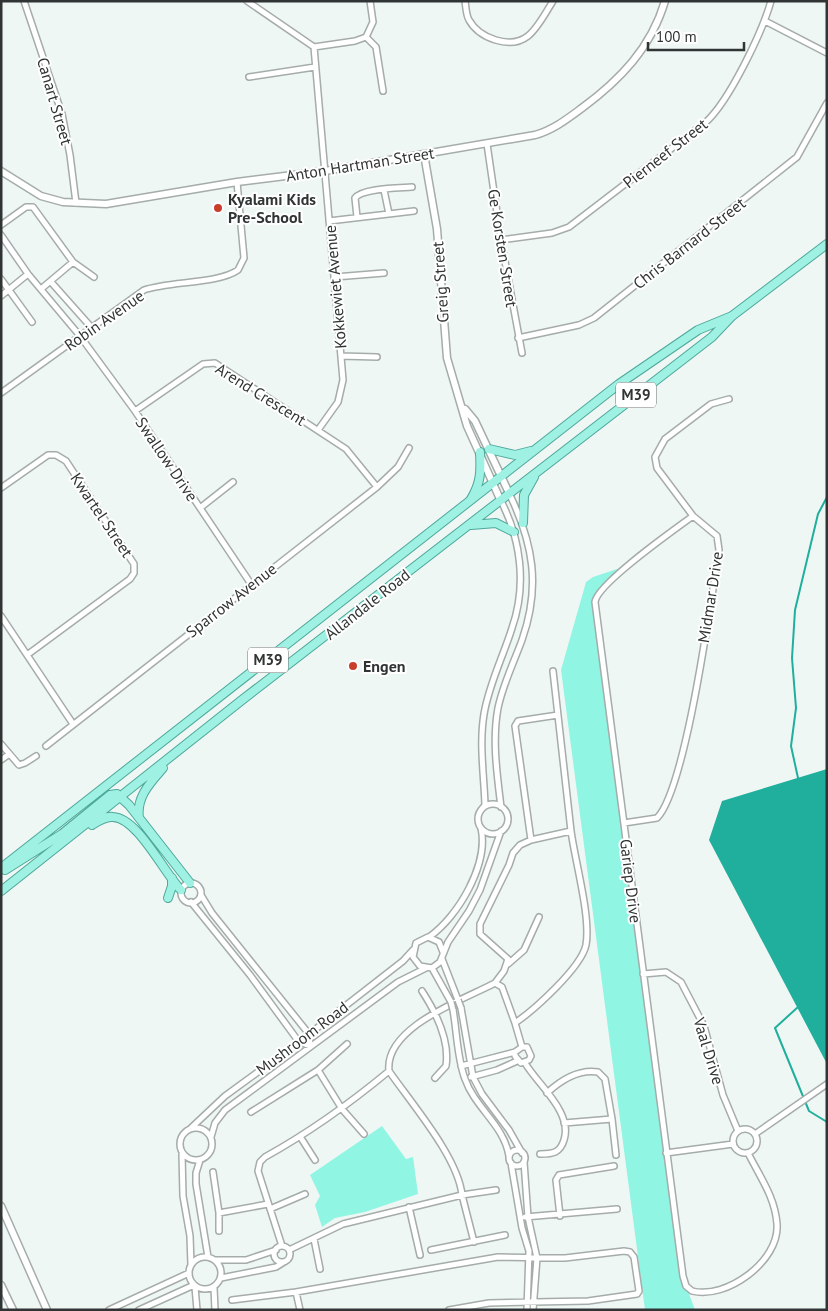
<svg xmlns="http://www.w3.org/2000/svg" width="828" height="1311" font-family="'PT Sans',sans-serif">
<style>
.green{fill:#90f5e3}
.water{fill:#20af9c}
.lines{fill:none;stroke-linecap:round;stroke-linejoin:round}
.stream{stroke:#20af9c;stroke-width:2}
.minor-casing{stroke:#a5acaa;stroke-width:8}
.tertiary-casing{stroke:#a5acaa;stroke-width:9}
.primary-casing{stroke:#4ea89a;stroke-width:10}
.minor{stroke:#fff;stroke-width:5}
.tertiary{stroke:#fff;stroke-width:6}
.primary{stroke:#9ef1e3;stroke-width:8}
.minor-bridge-casing{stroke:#a5acaa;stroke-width:8;stroke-linecap:butt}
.minor-bridge{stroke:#fff;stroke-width:5}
.poi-dot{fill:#c93d2b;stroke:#fff;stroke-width:2}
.labels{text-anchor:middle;stroke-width:4;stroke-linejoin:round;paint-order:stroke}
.shield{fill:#fff;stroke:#6f7171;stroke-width:1}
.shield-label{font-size:15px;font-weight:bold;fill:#313434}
.street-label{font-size:16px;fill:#313434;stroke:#fff}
.poi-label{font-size:16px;font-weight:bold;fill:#313434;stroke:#fff;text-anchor:start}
</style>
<rect width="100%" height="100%" fill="#eff7f5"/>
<path class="green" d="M629 565 595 602 685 1283 695 1310H645L561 670 586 582 593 577Z
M382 1126 406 1159 413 1157 418 1194 365 1212 335 1218 322 1227 315 1205 320 1196 310 1175Z"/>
<path class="water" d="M827 769V1064L709 840 722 801Z"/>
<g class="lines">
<path class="stream" d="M798 778 791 746 796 708 792 658 795 610 818 514 827 497
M798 1007 775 1028 809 1111 827 1122"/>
<g class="minor-casing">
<path id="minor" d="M24 1 62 114 70 155 76 203
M247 1 314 47 355 41 366 37 373 22 370 1
M465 1C466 7 466 15 469 20 479 38 510 50 528 36 538 28 546 12 553 1
M765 21 827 53
M366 37 376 47 383 91
M314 47 343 380 338 402 318 430
M249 77 315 67
M487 144 501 240 522 353
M384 190 389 214
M357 217 355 198C362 188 399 188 412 187
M329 221 414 211
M1 225 26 207H33L73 262 94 277
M1 235 28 274 80 336 135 411 251 584
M501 240 552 233 569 227 706 122C729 101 762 33 771 1
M335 277 384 273
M1 279 32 322
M51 282 91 327
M41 289 73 262
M1 296 28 274
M518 338 579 325 594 318 797 157 827 103
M341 356 377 357
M1 393 144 290C170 281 218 284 238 270L244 258 237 182
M135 411 203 364 215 363 346 449 377 487
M1 488 48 455H56L66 461 134 564V573L130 579 27 655
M200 508 233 482
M693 516C675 529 597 584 595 602L683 1276 686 1286 692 1291C726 1300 780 1261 777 1224 775 1197 760 1177 748 1153
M1 616 73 724
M1 744 19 765 25 763 36 756
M46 746 377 487 398 467 409 448
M1 760 8 755
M478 819a15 15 0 1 1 30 0a15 15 0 1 1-30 0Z
M501 807C497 774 492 740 498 708 503 684 514 662 522 640 541 586 533 543 509 493
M481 810 485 805C484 775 479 744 484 714 489 684 503 657 512 628 527 585 521 539 500 499
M624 823 657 818C686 789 711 599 719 550L717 536 693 516 657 468 655 457 665 439 711 404 729 399
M531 840 571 831 553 671
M181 893a10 10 0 1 1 20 0a10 10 0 1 1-20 0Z
M191 902 250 975 299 1042 310 1046 309 1034 212 913 201 895
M429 937C458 917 489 864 481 828
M443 952 439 942 428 937 416 943 413 957 420 966 432 968 440 962 448 942 469 911 480 890 501 831
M442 959 458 1000
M508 964 524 950 539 917
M432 968 451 1002
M643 974 666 972 681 982 704 1026 723 1095 738 1131
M495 983 504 971 508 959 480 934V924L509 865 513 853 520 845 531 840 515 726 518 721 558 715
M422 991C435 1011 450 1040 446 1066L435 1078
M461 1008 473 1077 482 1094 509 1130 522 1153
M453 1010C457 1032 457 1058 465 1079 475 1108 504 1125 509 1156
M522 1047 515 1023C534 1010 581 968 586 945 591 917 575 861 571 831
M525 1063C538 1085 573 1112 564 1140 560 1153 553 1154 540 1154
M461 1066 515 1052 522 1047H527L531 1056 529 1060 521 1063 515 1056V1052
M318 1070 342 1109 364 1134
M389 1071C384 1027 465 999 495 983L502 987 515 1023
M471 1077 497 1070 517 1061
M547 1093C561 1080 578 1069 598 1072L605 1079 612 1119
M251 1112 318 1070 347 1044
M564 1123 612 1119 616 1155
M180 1144a16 16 0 1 1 32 0a16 16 0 1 1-32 0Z
M191 1128 225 1096 299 1042 403 961 413 950
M733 1141a12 12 0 1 1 24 0a12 12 0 1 1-24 0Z
M755 1134 827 1084
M211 1137 215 1123 225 1110 398 982 426 968
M301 1138 315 1160
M509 1158a8 8 0 1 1 16 0a8 8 0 1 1-16 0Z
M666 1153 733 1144
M182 1154 183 1196 190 1236 191 1265
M200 1160 196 1173V1184L208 1257
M524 1162 528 1217 537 1258 533 1310
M511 1163 522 1228 529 1251 527 1310
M213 1172 219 1213 268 1204
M409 1207 420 1255
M270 1209 305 1194
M560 1216 556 1180 559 1175 614 1166
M525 1217 617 1209
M219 1231V1213
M314 1239 320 1269
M474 1242 462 1195 496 1190
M282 1246 258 1171 260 1162 265 1157C312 1131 348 1105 389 1071 411 1103 458 1157 462 1195L343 1224 289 1250
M274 1254a8 8 0 1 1 16 0a8 8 0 1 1-16 0Z
M431 1250 505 1235
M189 1273a16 16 0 1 1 32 0a16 16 0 1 1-32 0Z
M216 1260H246L276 1250
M221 1278 276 1267 284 1262
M195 1287 197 1310
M214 1288 215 1310
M296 1292 300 1310
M232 1300 296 1292 498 1257 565 1258 624 1251 630 1252 634 1257 639 1291 637 1294 588 1301 489 1303 449 1310
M109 1310 189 1273
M139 1310 194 1285"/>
</g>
<g class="tertiary-casing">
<path id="tertiary" d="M424 154 437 229 447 358 467 426 500 499
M1 171 41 196 63 202 106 204 237 182 325 171 535 135C553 130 567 119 582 108 620 80 651 48 665 1
M465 409 475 421 509 493
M1 1206 47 1310
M1 1285 13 1310"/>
</g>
<g class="primary-casing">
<path id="primary" d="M489 449 515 455 531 451
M471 499C481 483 481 471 480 452
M523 523 524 495 534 477
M471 525 496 523 514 532
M139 818C136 797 150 783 163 768
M92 825C98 821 105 816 113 817 138 818 164 873 181 890
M1 868 619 384 698 330 732 316
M5 870 62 834 110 795 117 794 129 805 190 883
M1 891 242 700 712 337 732 316 827 244
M168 898 172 886V878"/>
</g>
<use href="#minor" class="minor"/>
<use href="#tertiary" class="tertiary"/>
<use href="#primary" class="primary"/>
<g class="minor-bridge-casing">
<path id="minor-bridge" d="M458 1000 461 1008
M451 1002 453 1010"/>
</g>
<use href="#minor-bridge" class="minor-bridge"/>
</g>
<g class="poi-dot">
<circle cx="218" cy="208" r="5"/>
<circle cx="353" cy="666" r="5"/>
</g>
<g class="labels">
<g class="shield">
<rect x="616" y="382.5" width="40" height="25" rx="4"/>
<rect x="248" y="647.5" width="40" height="25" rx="4"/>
</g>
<g class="shield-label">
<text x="636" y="400">M39</text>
<text x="268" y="665">M39</text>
</g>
<g class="street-label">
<text transform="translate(55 101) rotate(74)" y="6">Canart Street</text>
<text transform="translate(665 153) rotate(-38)" y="6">Pierneef Street</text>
<text transform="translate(360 164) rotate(-9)" y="6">Anton Hartman Street</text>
<text transform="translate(689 243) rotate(-38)" y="6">Chris Barnard Street</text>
<text transform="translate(503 248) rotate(81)" y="6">Ge Korsten Street</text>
<text transform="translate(440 282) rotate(-94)" y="6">Greig Street</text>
<text transform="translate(335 287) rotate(-95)" y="6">Kokkewiet Avenue</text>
<text transform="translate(104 320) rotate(-35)" y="6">Robin Avenue</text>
<text transform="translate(261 394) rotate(32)" y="6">Arend Crescent</text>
<text transform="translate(167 459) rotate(56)" y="6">Swallow Drive</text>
<text transform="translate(102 515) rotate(56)" y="6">Kwartel Street</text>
<text transform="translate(710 597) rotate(-81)" y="6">Midmar Drive</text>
<text transform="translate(231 600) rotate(-38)" y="6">Sparrow Avenue</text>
<text transform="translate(367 604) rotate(-38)" y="6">Allandale Road</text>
<text transform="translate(631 881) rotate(83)" y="6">Gariep Drive</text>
<text transform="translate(302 1038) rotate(-37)" y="6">Mushroom Road</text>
<text transform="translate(709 1051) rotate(73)" y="6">Vaal Drive</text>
</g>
<g class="poi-label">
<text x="228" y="205">Kyalami Kids<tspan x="228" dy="18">Pre-School</tspan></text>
<text x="363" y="672">Engen</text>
</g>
</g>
<rect width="828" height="1311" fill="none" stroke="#313434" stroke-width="5"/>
<path d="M648 42v8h96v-8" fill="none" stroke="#313434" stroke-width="2.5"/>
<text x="656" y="42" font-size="15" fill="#313434" stroke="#ffffff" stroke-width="4" paint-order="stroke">100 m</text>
</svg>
